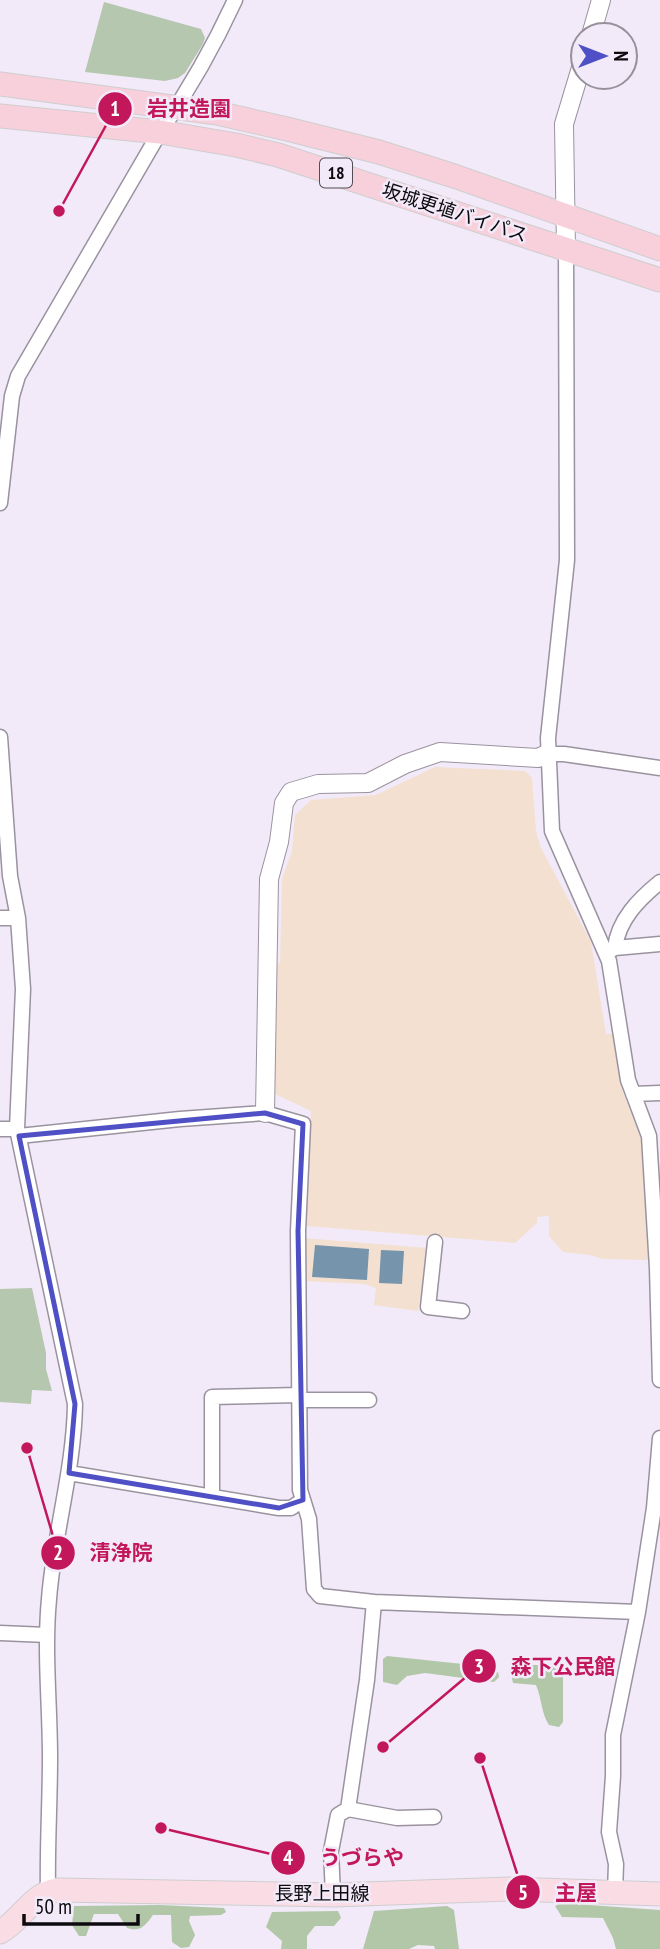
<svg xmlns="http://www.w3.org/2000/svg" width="660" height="1949" font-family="'PT Sans Narrow','Noto Sans JP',sans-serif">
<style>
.education{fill:#f3e0d0}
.green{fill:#b6c7af}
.forest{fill:#b1c7a8}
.water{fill:#7694ab}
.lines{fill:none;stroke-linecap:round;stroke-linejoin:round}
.minor-casing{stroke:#9a939f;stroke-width:17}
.tertiary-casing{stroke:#9a939f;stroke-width:20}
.primary-casing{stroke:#cececf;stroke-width:25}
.trunk-casing{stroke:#cececf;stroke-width:25}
.minor{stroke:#fff;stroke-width:14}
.tertiary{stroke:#fff;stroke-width:18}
.primary{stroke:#fadce5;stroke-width:23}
.trunk{stroke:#f8d0dc;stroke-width:23}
.marked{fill:none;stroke:#5050c6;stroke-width:5;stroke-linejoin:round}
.labels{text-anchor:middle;stroke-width:5;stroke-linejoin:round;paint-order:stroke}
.shield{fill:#f2eaf8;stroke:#514d54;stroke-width:2}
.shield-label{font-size:18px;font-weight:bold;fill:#0c0a0e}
.street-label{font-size:19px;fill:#0c0a0e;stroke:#f2eaf8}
.leader{fill:none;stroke:#c2185b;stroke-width:2.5}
.callout-dot{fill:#c2185b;stroke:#f2eaf8;stroke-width:2.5}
.mark-label{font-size:21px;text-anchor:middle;font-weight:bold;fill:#fff}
.callout-label{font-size:21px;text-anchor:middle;font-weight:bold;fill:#c2185b;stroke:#f2eaf8;stroke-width:5;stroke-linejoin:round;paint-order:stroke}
</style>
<rect width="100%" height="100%" fill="#f2eaf8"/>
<path class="education" d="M435 767 525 771 532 778 536 831 541 848 591 942 606 1034H613L622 1090 642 1141 648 1260 603 1259 590 1255 563 1252 549 1236V1216L537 1217V1223L515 1243 307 1226 304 1221 311 1111 275 1094V964L280 963 282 879 292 851 295 815 311 800 376 795Z
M302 1238 428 1248 418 1311 374 1305 376 1288 364 1284 303 1281Z"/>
<path class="green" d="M104 2 201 29 205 38 203 44 185 73 178 78 165 81 85 72Z
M32 1288 46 1353V1369L52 1391 32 1390 31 1404 0 1402V1289Z"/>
<path class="forest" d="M387 1656 491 1667 498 1672 499 1677 494 1682 425 1673 407 1676 397 1685 383 1682V1659Z
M521 1665H553L563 1675V1722L559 1727 549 1725C541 1713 542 1699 536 1685L513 1683 512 1678Z
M561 1903 660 1910V1949H616L613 1938 603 1918 562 1917 555 1906Z
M160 1905 224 1908 226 1912 221 1915 190 1916 189 1921 195 1935 189 1947 181 1948 172 1942 171 1915H153C145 1926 141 1932 127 1928L118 1914H94L86 1936H79L72 1925 74 1906Z
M447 1906 454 1910 459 1949H435L434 1946 418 1945 409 1949H363L374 1911Z
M338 1911 341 1918 334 1926H315L307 1936V1949H281L282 1941 266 1927 272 1912Z"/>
<path class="water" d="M315 1245 369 1249 367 1280 312 1277Z
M381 1250 404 1251 402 1284 379 1283Z"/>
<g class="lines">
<g class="minor-casing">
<path id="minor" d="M566 248 567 560 548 738 552 831 609 961 628 1080 649 1136 657 1268 660 1380
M0 503 12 396 18 376 160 132C188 91 214 46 235 0
M0 737 10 876 18 918 23 989 17 1129 75 1404C74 1470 54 1533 49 1599 44 1652 50 1705 50 1758 50 1803 47 1847 48 1892
M547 754H564L660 768
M0 918H18
M615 948 660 944
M606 953 615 948C618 920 639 899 660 882
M633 1094 660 1093
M0 1129H17
M19 1136 180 1119 265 1113 303 1124 298 1231 300 1490 309 1519 314 1589 320 1596 374 1602 367 1680 348 1809 338 1815 331 1851 333 1895
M435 1242 428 1307 462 1311
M299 1400H369
M69 1473 279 1508H291L303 1500
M212 1496V1397L299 1395
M374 1602 638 1612
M0 1633 47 1635
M348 1809 397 1818 434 1817
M615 1892 616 1864 609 1832 613 1776V1735L638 1612 654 1508 660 1438"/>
</g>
<g class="tertiary-casing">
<path id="tertiary" d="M591 35 601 0
M566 248 564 124 583 61
M265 1113 269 879 279 842 284 803 291 792 318 784 368 783 405 764 440 752 538 758 547 754"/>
</g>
<g class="primary-casing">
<path id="primary" d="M0 1932C22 1920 32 1893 58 1890L333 1895 510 1889 660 1894"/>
</g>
<g class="trunk-casing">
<path id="trunk" d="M0 84 217 113 287 129 379 152 457 177 660 249
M0 116 160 132 236 145 278 155 660 280"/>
</g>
<use href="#minor" class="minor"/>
<use href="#tertiary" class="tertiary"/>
<use href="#primary" class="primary"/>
<use href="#trunk" class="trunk"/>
</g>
<path class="marked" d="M265 1113 303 1124 298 1231 303 1500 279 1508 69 1473 75 1404 19 1136Z"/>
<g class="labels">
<rect class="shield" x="320" y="158.5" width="32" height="29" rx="5"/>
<g class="shield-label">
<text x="336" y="179">18</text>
</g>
<g class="street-label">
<text transform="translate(455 212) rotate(18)" y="7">坂城更埴バイパス</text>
<text x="322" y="1900">長野上田線</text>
</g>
</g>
<path class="leader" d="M59 211L115 109M27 1448L58 1553M383 1747L479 1666M161 1828L288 1858M480 1758L523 1892"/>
<g class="callout-dot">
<circle cx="59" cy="211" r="7"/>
<circle cx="27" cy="1448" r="7"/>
<circle cx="383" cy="1747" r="7"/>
<circle cx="161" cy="1828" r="7"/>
<circle cx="480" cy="1758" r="7"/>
<circle cx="115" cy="109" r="18"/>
<circle cx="58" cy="1553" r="18"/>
<circle cx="479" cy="1666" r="18"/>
<circle cx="288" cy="1858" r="18"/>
<circle cx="523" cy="1892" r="18"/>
</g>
<g class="mark-label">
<text x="115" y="116">1</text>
<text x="58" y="1560">2</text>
<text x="479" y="1674">3</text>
<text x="288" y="1865">4</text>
<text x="523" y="1900">5</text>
</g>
<g class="callout-label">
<text x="189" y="116">岩井造園</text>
<text x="121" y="1560">清浄院</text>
<text x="563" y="1674">森下公民館</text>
<text x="362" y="1865">うづらや</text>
<text x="576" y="1900">主屋</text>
</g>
<g transform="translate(604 56) rotate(90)"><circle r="33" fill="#f2eaf8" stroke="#96909a" stroke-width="2"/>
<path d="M0-5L12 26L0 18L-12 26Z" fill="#5050c6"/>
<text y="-10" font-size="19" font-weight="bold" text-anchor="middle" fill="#0c0a0e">N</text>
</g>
<path d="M24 1914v10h114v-10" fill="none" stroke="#0c0a0e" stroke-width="3.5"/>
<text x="35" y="1914" font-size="21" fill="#0c0a0e" stroke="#f2eaf8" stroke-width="5" paint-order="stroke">50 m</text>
</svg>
